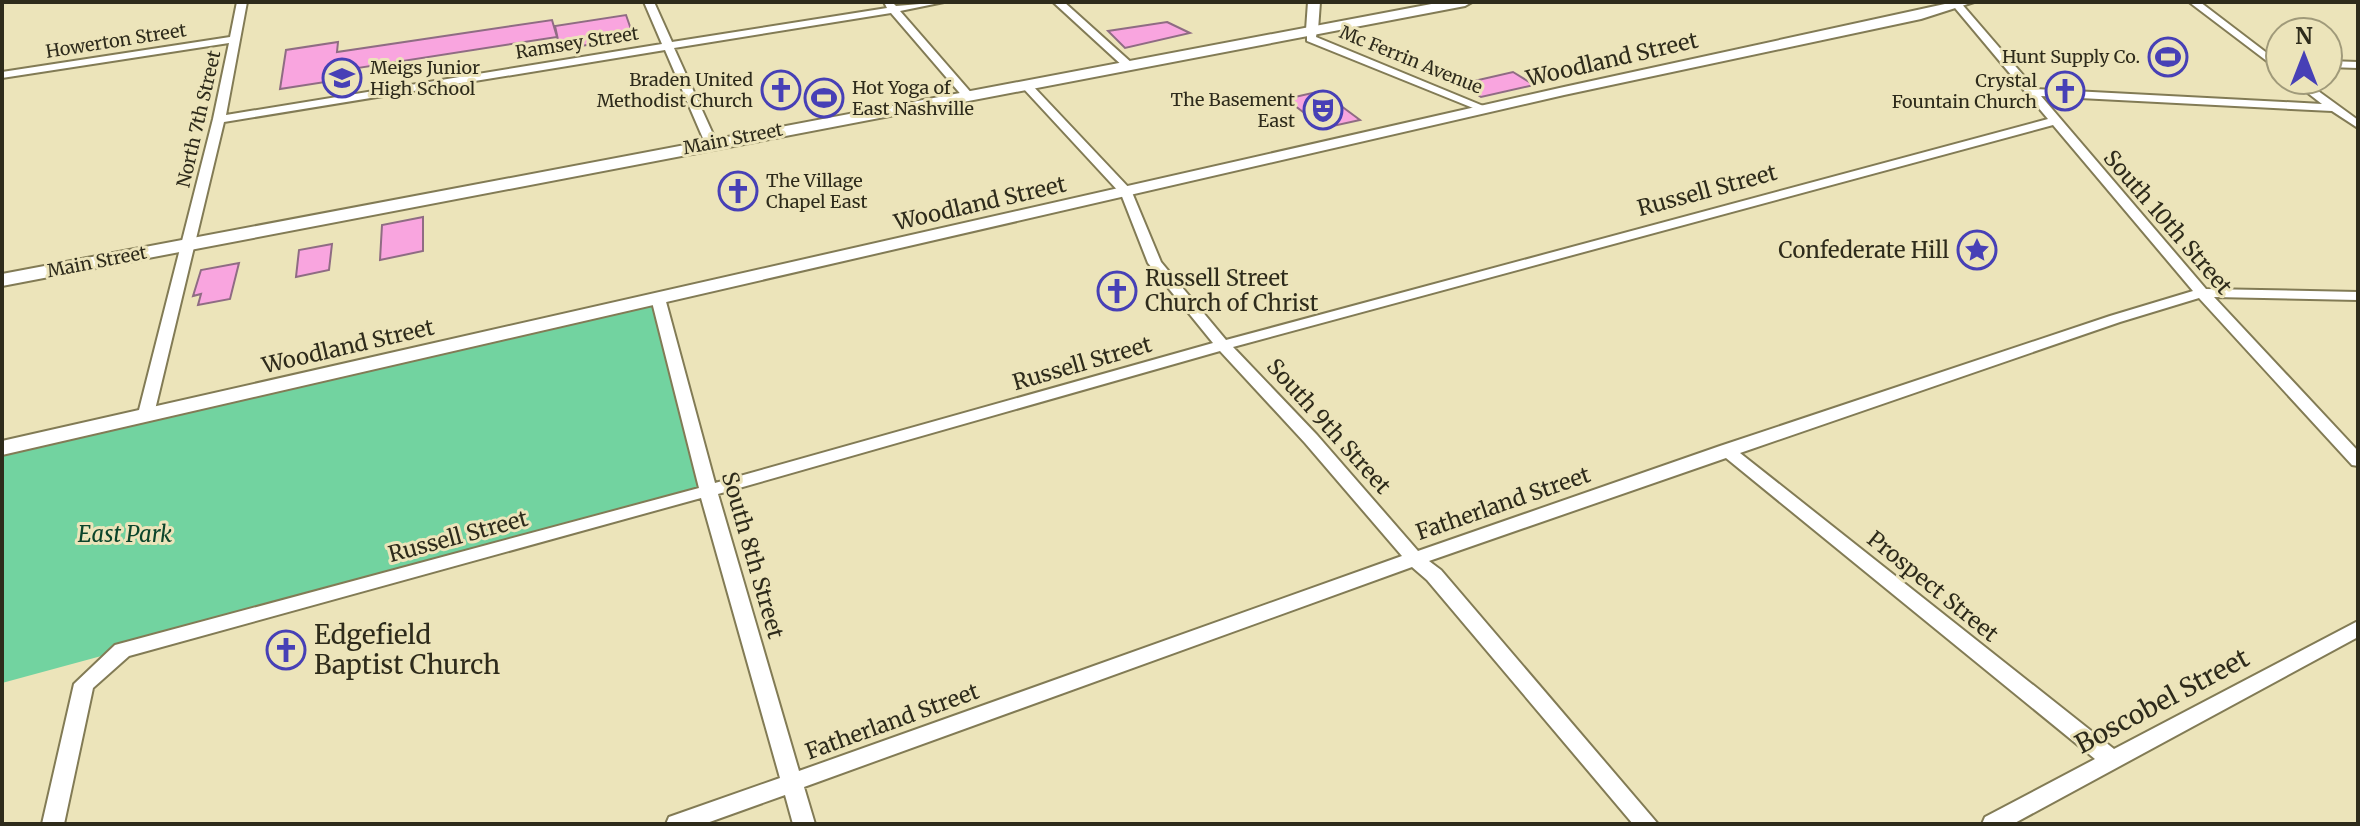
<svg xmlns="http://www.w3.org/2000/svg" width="2360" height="826" font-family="Merriweather,serif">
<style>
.green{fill:#72d3a0}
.building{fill:#f9a5df;stroke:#8f6c83;stroke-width:2}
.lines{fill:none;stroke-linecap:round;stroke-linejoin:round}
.minor-casing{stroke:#827b55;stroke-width:4}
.tertiary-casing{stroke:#827b55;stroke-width:4}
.secondary-casing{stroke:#827b55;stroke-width:4}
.minor{fill:#fff;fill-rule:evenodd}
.tertiary{fill:#fff;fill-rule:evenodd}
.secondary{fill:#fff;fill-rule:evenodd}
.labels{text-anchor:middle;stroke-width:6;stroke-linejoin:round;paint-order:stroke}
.far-street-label{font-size:18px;fill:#2e2b1b;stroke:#ece4ba}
.far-poi-label{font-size:18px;fill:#2e2b1b;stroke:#ece4ba;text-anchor:end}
.street-label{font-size:22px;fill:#2e2b1b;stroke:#ece4ba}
.poi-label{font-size:22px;fill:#2e2b1b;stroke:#ece4ba;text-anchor:end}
.park-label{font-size:22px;font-style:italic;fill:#0b452b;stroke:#ece4ba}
.near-poi-label{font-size:26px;fill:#2e2b1b;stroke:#ece4ba;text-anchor:start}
.near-street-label{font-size:26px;fill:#2e2b1b;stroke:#ece4ba}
</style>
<rect width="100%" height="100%" fill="#ece4ba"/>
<path class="green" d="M658 298 708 491 2 683V446Z"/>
<path class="building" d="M626 15 634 38 560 49 555 26Z
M552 20 557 37 351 69V78L280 89 286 50 338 42 337 52Z
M1167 22 1190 33 1125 48 1108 31Z
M1513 72 1534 85 1481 97 1461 84Z
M1321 91 1360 120 1324 128 1286 99Z
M423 217V251L380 260 382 225Z
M332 244 329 270 296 277 299 250Z
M239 263 230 299 198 305 201 294 193 296 201 270Z"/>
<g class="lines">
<g class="minor-casing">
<path id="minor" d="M237 2H247L226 115 662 44 644 2H654L672 42 887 8 884 2H892L896 6 944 2 900 11 974 96 964 98 891 13 674 48 717 143 711 147 705 143 665 50 224 122 154 414 146 419 138 414 213 119 229 43 2 78V72L230 37Z
M1053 2H1064L1133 64V68H1125Z
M1950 2H1960L2035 89 2322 104 2291 80H2303L2358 120V128L2332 111 2041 96 2206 289 2358 292V300L2214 297 2358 451V466L2352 465 2199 298 2120 322 1740 453 2114 749 2358 621V637L2013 824H1982L1985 817 2095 759 1726 458 1429 561 1441 570 1658 824H1633L1427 580 1412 567 804 787 815 824H793L785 795 704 824H666L669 817 780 778 701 498 129 656 93 688 64 824H42L74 684 115 645 699 488 651 298 653 295 658 294 665 298 715 483 1213 343 1148 263 1121 194 1023 88V84H1031L1131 190 1161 262 1226 340 2048 119ZM2053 125 2193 291 2110 316 1720 446 1418 551 1317 435 1233 347ZM1220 351 1305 443 1402 556 799 771 718 494Z
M2189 2H2200L2280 63V71Z
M1312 27 1317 30 1316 37 1493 110 1483 112 1307 41V30Z
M2328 61 2358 62V68L2328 67Z"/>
</g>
<g class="tertiary-casing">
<path id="tertiary" d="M1308 2H1320L1318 30 1312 34 1306 30Z
M1954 2H1974L1921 19 1564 95 2 455V441L1564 87Z"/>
</g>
<g class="secondary-casing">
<path id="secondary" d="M1442 2H1472L1465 6 2 286V274Z"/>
</g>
<use href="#minor" class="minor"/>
<use href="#tertiary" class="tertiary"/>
<use href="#secondary" class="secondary"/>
</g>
<defs>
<g id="stadium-ring" transform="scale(2)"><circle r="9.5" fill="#ece4ba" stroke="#4740b6" stroke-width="1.5"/><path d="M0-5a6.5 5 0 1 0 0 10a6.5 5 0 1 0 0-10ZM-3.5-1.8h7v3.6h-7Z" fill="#4740b6"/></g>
<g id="school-ring" transform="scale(2)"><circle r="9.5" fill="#ece4ba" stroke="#4740b6" stroke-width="1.5"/><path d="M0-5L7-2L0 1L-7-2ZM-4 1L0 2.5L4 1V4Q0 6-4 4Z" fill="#4740b6"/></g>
<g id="church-ring" transform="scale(2)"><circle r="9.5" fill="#ece4ba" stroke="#4740b6" stroke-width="1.5"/><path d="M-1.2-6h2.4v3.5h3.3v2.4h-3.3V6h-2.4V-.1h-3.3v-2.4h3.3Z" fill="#4740b6"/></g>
<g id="theatre-ring" transform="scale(2)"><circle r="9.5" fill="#ece4ba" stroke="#4740b6" stroke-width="1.5"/><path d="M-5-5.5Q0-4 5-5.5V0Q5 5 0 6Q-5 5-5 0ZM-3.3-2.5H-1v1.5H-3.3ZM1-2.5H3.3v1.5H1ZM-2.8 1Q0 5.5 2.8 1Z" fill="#4740b6"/></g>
<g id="sight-ring" transform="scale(2)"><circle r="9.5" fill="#ece4ba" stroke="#4740b6" stroke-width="1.5"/><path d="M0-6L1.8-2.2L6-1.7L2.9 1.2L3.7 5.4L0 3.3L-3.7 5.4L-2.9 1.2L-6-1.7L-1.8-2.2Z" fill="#4740b6"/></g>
</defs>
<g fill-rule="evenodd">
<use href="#stadium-ring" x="2168" y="57"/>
<use href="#school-ring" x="342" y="78"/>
<use href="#church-ring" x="781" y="90"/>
<use href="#church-ring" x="2065" y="91"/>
<use href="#stadium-ring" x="824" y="98"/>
<use href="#theatre-ring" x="1323" y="110"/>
<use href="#church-ring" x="738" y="191"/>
<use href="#sight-ring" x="1977" y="250"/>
<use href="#church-ring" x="1117" y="291"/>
<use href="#church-ring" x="286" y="650"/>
</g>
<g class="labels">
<g class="far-street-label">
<text transform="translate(116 41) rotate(-9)" y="6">Howerton Street</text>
<text transform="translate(577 43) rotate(-9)" y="6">Ramsey Street</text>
<text transform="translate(1411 60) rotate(22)" y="6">Mc Ferrin Avenue</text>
<text transform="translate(199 119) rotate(-77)" y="6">North 7th Street</text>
<text transform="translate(733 139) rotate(-11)" y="6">Main Street</text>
<text transform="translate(97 262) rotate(-11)" y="6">Main Street</text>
</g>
<g class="far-poi-label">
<text x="2140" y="63">Hunt Supply Co.</text>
<text x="370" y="74" text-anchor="start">Meigs Junior<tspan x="370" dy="21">High School</tspan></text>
<text x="753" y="86">Braden United<tspan x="753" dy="21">Methodist Church</tspan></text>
<text x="2037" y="87">Crystal<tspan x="2037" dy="21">Fountain Church</tspan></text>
<text x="852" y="94" text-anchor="start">Hot Yoga of<tspan x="852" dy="21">East Nashville</tspan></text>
<text x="1295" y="106">The Basement<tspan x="1295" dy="21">East</tspan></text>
<text x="766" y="187" text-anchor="start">The Village<tspan x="766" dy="21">Chapel East</tspan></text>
</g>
<g class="street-label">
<text transform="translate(1612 59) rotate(-13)" y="8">Woodland Street</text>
<text transform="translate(1707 190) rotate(-15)" y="8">Russell Street</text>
<text transform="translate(980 203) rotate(-13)" y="8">Woodland Street</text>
<text transform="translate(2168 222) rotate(49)" y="8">South 10th Street</text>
<text transform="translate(348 346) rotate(-13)" y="8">Woodland Street</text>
<text transform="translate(1082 363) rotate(-16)" y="8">Russell Street</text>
<text transform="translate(1329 426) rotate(48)" y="8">South 9th Street</text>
<text transform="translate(1503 503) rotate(-19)" y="8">Fatherland Street</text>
<text transform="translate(458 536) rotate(-15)" y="8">Russell Street</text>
<text transform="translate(753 555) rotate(74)" y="8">South 8th Street</text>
<text transform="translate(1933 586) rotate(39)" y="8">Prospect Street</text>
<text transform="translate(892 721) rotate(-20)" y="8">Fatherland Street</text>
</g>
<g class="poi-label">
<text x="1949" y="258">Confederate Hill</text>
<text x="1145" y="286" text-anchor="start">Russell Street<tspan x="1145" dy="25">Church of Christ</tspan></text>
</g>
<g class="park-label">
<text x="125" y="542">East Park</text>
</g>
<g class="near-poi-label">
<text x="314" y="644">Edgefield<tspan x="314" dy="30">Baptist Church</tspan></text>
</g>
<g class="near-street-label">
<text transform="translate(2162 701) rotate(-28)" y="9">Boscobel Street</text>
</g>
</g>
<rect width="2360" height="826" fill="none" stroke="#2e2b1b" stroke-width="8"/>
<g transform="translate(2304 56)"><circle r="38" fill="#ece4ba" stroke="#a09a7a" stroke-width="2"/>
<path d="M0-6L14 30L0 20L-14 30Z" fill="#4740b6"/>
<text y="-12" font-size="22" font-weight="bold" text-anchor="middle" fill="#2e2b1b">N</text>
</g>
</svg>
